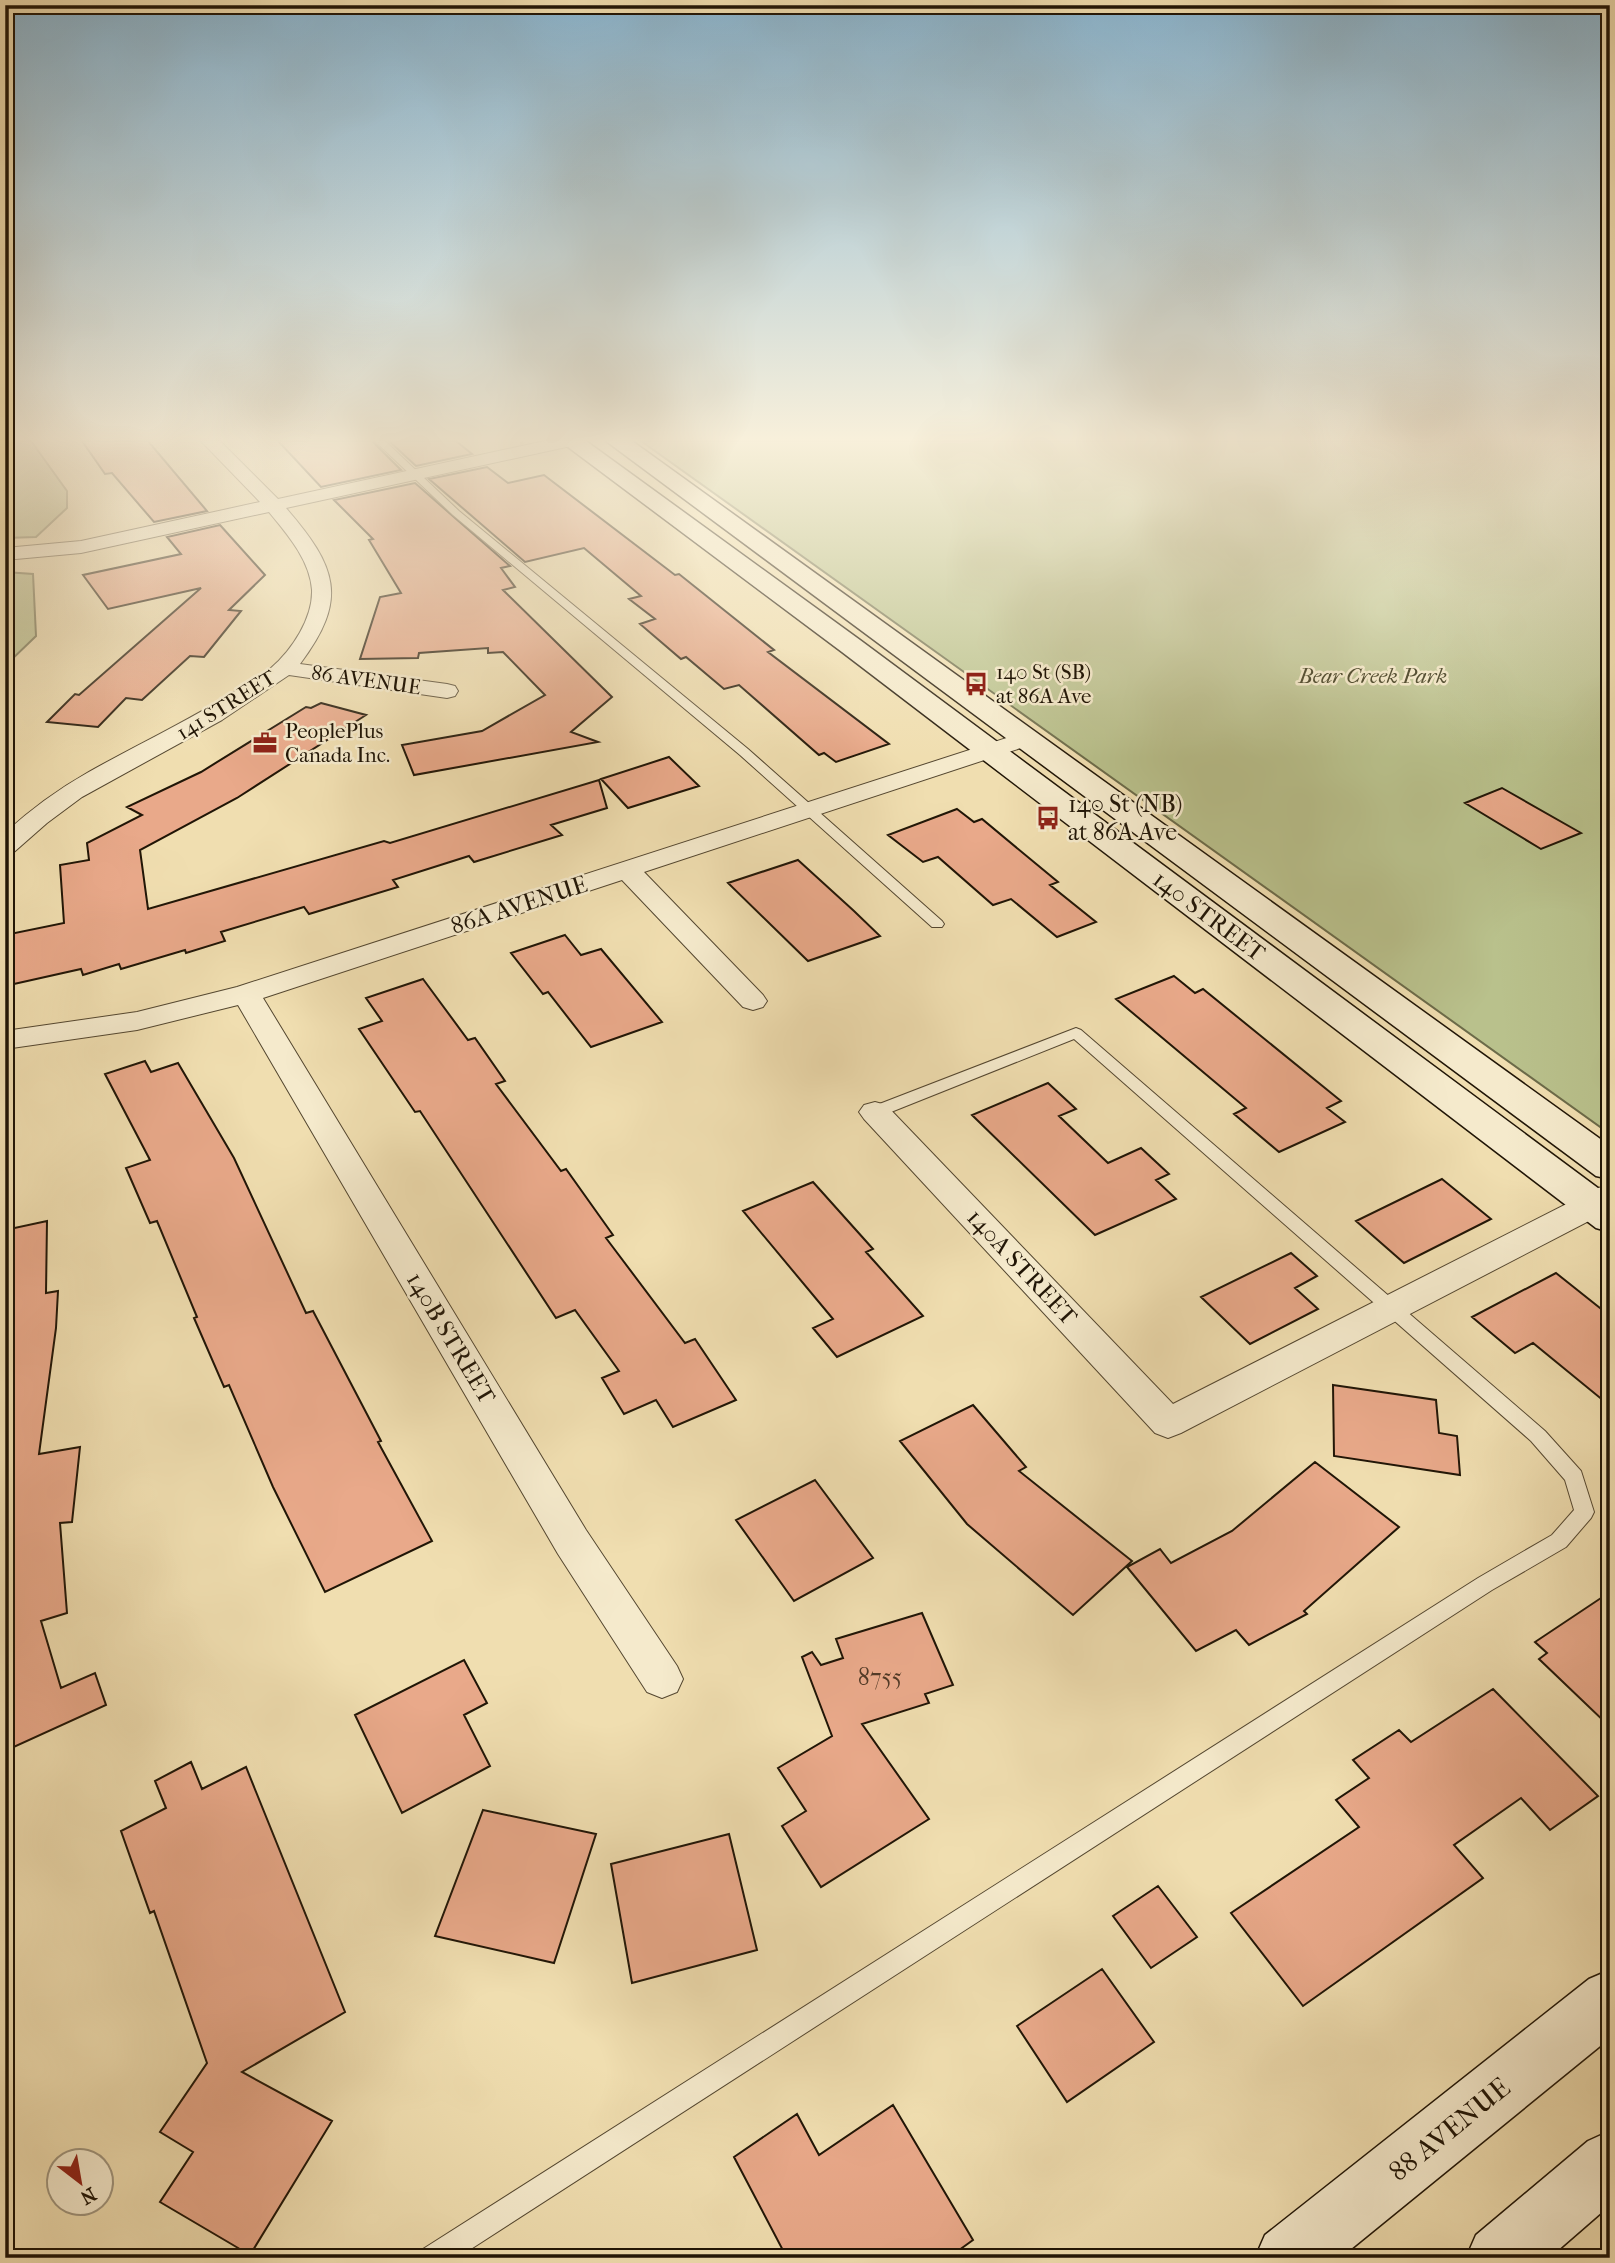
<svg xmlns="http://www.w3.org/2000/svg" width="1615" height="2263" font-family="'IM FELL French Canon',serif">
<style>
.green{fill:#b9c18c;stroke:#6c6b49;stroke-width:2}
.building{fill:#e9a98a;stroke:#201506;stroke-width:2}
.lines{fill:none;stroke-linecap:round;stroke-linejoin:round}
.service-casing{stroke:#544730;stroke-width:2}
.minor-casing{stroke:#544730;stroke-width:2}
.secondary-casing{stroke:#201506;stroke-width:3}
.service{fill:#f5eacc;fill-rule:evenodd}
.minor{fill:#f5eacc;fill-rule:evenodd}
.secondary{fill:#f5eacc;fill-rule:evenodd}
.labels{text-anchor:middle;stroke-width:5;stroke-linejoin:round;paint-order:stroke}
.far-poi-label{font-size:21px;fill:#201506;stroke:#f5eacc;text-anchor:start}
.far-park-label{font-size:21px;font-style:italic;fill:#565135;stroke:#f5eacc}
.far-street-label{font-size:21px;fill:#201506;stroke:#f5eacc}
.poi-label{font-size:24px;fill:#201506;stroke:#f5eacc;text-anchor:start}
.street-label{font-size:24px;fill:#201506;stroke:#f5eacc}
.near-number-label{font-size:24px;fill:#523a27}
.near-street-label{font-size:28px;fill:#201506;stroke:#f5eacc}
</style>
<rect width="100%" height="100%" fill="#f0deb0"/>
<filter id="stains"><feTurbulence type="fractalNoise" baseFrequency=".00286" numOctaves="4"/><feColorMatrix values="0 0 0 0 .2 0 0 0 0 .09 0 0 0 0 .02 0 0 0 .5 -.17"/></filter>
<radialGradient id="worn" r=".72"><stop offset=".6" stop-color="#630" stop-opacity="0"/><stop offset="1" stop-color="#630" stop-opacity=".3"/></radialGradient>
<path class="green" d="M5 441H31L67 491V508L36 537 5 538Z
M641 441H1610V1134Z
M5 572 33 574 36 636 5 666Z"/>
<path class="building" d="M82 441H148L207 511 154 522 112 473 105 474Z
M278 441H372L401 470 321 487Z
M389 441H456L472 454 416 466Z
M487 467 508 483 544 475 675 575 679 574 774 650 768 652 889 744 836 762 824 753 819 755 739 685 724 689 686 657 681 659 640 624 655 619 629 599 641 596 584 548 525 562 429 479Z
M415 483 510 566 501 568 515 587 503 590 612 697 571 732 598 742 414 775 402 745 482 731 545 695 503 652 488 653V648L419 653 418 658 360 659 380 597 401 593 369 540 373 539 334 500Z
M220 525 265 575 229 610 241 611 204 657 190 656 142 700 126 698 98 727 47 722 75 694 79 695 201 588 108 609 83 575 181 554 167 537Z
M321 703 366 715 237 798 140 850 148 909 384 841 390 843 599 780 607 808 551 825 562 835 474 862 469 856 393 880 398 887 309 914 304 907 221 932 225 941 186 953 185 950 121 969 119 964 83 975 81 969 5 986V935L64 923 60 865 89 860 87 843 142 815 127 807 201 772 306 707 311 708Z
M669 757 699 786 628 808 601 779Z
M1502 788 1581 833 1541 849 1465 803Z
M957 809 974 822 982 819 1058 882 1050 885 1096 922 1057 937 1011 899 993 905 938 857 923 862 888 835Z
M798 860 854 911 880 936 808 961 728 883Z
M565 935 581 955 601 949 662 1022 591 1047 548 992 543 994 511 953Z
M1174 976 1195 993 1203 989 1341 1101 1327 1108 1345 1122 1279 1152 1234 1114 1246 1108 1116 999Z
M423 979 468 1040 475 1038 505 1081 496 1084 561 1171 566 1169 613 1235 606 1238 685 1343 695 1339 736 1400 673 1427 656 1400 624 1414 602 1378 619 1371 575 1310 556 1318 420 1111 415 1112 359 1029 382 1021 366 998Z
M145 1061 151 1072 178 1063 234 1158 306 1313 313 1311 381 1441 378 1442 432 1541 325 1592 273 1487 229 1385 224 1387 194 1318 197 1317 157 1221 150 1223 126 1168 150 1160 105 1074Z
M1048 1083 1076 1109 1059 1116 1108 1163 1141 1148 1169 1174 1156 1180 1176 1199 1095 1235 972 1115Z
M1442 1179 1491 1219 1404 1263 1356 1221Z
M813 1182 873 1249 866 1252 923 1316 837 1357 813 1328 833 1319 743 1211Z
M47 1221 46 1293 58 1291 56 1328 39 1454 80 1447 72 1522 60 1523 67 1613 41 1621 61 1688 95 1673 106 1705 5 1751V1230Z
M1291 1253 1317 1276 1295 1288 1318 1309 1250 1344 1201 1297Z
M1556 1273 1610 1316V1406L1533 1343 1515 1353 1472 1317Z
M1333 1385 1436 1400 1439 1433 1457 1436 1460 1475 1334 1456Z
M973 1405 1026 1467 1019 1471 1132 1561 1073 1615 967 1524 900 1441Z
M1315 1462 1399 1527 1304 1611 1307 1614 1249 1645 1236 1630 1196 1651 1127 1567 1160 1549 1171 1563 1232 1531Z
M815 1480 873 1558 794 1601 736 1520Z
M1610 1592V1727L1539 1659 1547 1653 1535 1642Z
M922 1613 953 1685 925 1694 929 1703 862 1724 929 1819 821 1887 782 1826 806 1811 778 1768 832 1736 802 1657 812 1652 821 1665 843 1658 836 1639Z
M464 1660 487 1703 464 1715 490 1766 402 1813 355 1715Z
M1493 1689 1598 1796 1550 1830 1521 1798 1454 1845 1483 1878 1303 2006 1231 1913 1359 1827 1336 1800 1369 1778 1353 1760 1399 1730 1411 1742Z
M191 1762 202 1789 246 1767 345 2012 242 2072 332 2121 250 2255 160 2202 193 2152 160 2132 207 2063 154 1911 150 1913 121 1831 166 1808 155 1781Z
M483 1810 596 1834 554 1963 435 1936Z
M729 1834 757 1950 632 1983 611 1864Z
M1158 1886 1197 1937 1151 1968 1113 1916Z
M1102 1969 1154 2042 1067 2102 1017 2026Z
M893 2105 973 2240 948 2258H787L734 2157 797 2114 819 2155Z"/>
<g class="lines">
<g class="service-casing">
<path id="service" d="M375 441H385L459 511 748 749 942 921 944 924 942 927H932L740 755 453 515Z
M1076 1028 1081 1030 1545 1431 1581 1471 1594 1512 1591 1518 1566 1547 1492 1590 457 2258H419L423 2249 1478 1578 1552 1535 1574 1510 1565 1480 1531 1441 1074 1039 881 1116H869L867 1112 869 1108Z"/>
</g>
<g class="minor-casing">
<path id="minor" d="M201 441H220L278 499 545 441H580L571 446 286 508C337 567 349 599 300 664L447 684 455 686 458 691 455 696 447 698 289 675 222 720 82 797 47 823 14 852 5 855V833C30 810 57 790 87 773 138 744 191 720 240 688 250 681 262 676 271 668 292 650 313 618 312 590 310 560 287 534 269 512L81 553 5 560V548L81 541 260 502Z
M1025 732 1033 734 1037 739 1033 744 644 872 763 995 767 1001 763 1007 753 1010 743 1007 622 880 263 998 586 1530 677 1666 683 1679 677 1692 662 1698 647 1692 558 1554 238 1005 137 1030 5 1049V1031L137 1012 237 987Z
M875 1102 886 1105 1173 1404 1598 1188 1610 1185V1210L1181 1433 1168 1438 1155 1433 864 1119 859 1112 864 1105Z"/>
</g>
<g class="secondary-casing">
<path id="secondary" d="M560 441H586L860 640 1610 1197V1232L1596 1228 842 652Z
M606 441H632L1610 1146V1179L1596 1176Z
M1610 1970V2038L1340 2258H1255L1265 2235 1589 1979Z
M1610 2131V2205L1549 2258H1466L1476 2235 1588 2141Z"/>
</g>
<use href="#service" class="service"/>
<use href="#minor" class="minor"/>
<use href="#secondary" class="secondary"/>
</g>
<linearGradient id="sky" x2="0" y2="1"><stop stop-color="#8ab7d3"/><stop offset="0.58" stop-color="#f8f0db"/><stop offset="1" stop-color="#f8f0db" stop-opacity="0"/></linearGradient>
<rect width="1615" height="758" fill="url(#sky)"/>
<defs>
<g id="bus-bare" transform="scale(1.89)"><path d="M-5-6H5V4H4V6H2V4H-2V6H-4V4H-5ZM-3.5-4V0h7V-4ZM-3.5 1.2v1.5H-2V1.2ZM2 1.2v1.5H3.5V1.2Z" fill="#8f2418" stroke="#f5eacc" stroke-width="2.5" paint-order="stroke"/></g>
<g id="office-bare" transform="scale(1.89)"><path d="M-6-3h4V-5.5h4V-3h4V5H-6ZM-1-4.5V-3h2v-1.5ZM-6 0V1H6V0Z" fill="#8f2418" stroke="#f5eacc" stroke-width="2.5" paint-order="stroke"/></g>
</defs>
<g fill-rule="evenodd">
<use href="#bus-bare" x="976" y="684"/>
<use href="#office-bare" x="265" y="743"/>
<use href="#bus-bare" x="1048" y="818"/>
</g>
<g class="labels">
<g class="far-poi-label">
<text x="996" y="679">140 St (SB)<tspan x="996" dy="24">at 86A Ave</tspan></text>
<text x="285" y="738">PeoplePlus<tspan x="285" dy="24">Canada Inc.</tspan></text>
</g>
<g class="far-park-label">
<text x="1373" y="683">Bear Creek Park</text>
</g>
<g class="far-street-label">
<text transform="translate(366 680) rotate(8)" y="7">86 AVENUE</text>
<text transform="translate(226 705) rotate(-32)" y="7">141 STREET</text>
</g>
<g class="poi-label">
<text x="1068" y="812">140 St (NB)<tspan x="1068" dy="28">at 86A Ave</tspan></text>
</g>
<g class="street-label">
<text transform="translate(519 905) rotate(-18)" y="8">86A AVENUE</text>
<text transform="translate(1209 916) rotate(37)" y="8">140 STREET</text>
<text transform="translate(1022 1267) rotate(47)" y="8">140A STREET</text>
<text transform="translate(451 1338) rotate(59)" y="8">140B STREET</text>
</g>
<g class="near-number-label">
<text x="880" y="1685">8755</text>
</g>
<g class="near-street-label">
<text transform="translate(1449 2129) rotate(-39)" y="10">88 AVENUE</text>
</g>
</g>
<rect width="1615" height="2263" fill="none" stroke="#f0deb0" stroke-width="28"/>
<rect x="7" y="7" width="1601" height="2249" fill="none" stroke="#201506" stroke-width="3.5"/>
<rect x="14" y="14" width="1587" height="2235" fill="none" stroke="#201506" stroke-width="2"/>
<g transform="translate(80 2182) rotate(149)"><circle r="33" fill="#f5eacc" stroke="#a0957d" stroke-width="2"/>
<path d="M0-5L12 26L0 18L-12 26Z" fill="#8f2418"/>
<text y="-10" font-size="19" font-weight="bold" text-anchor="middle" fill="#201506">N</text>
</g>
<rect width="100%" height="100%" filter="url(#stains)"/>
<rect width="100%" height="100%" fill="url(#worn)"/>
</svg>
